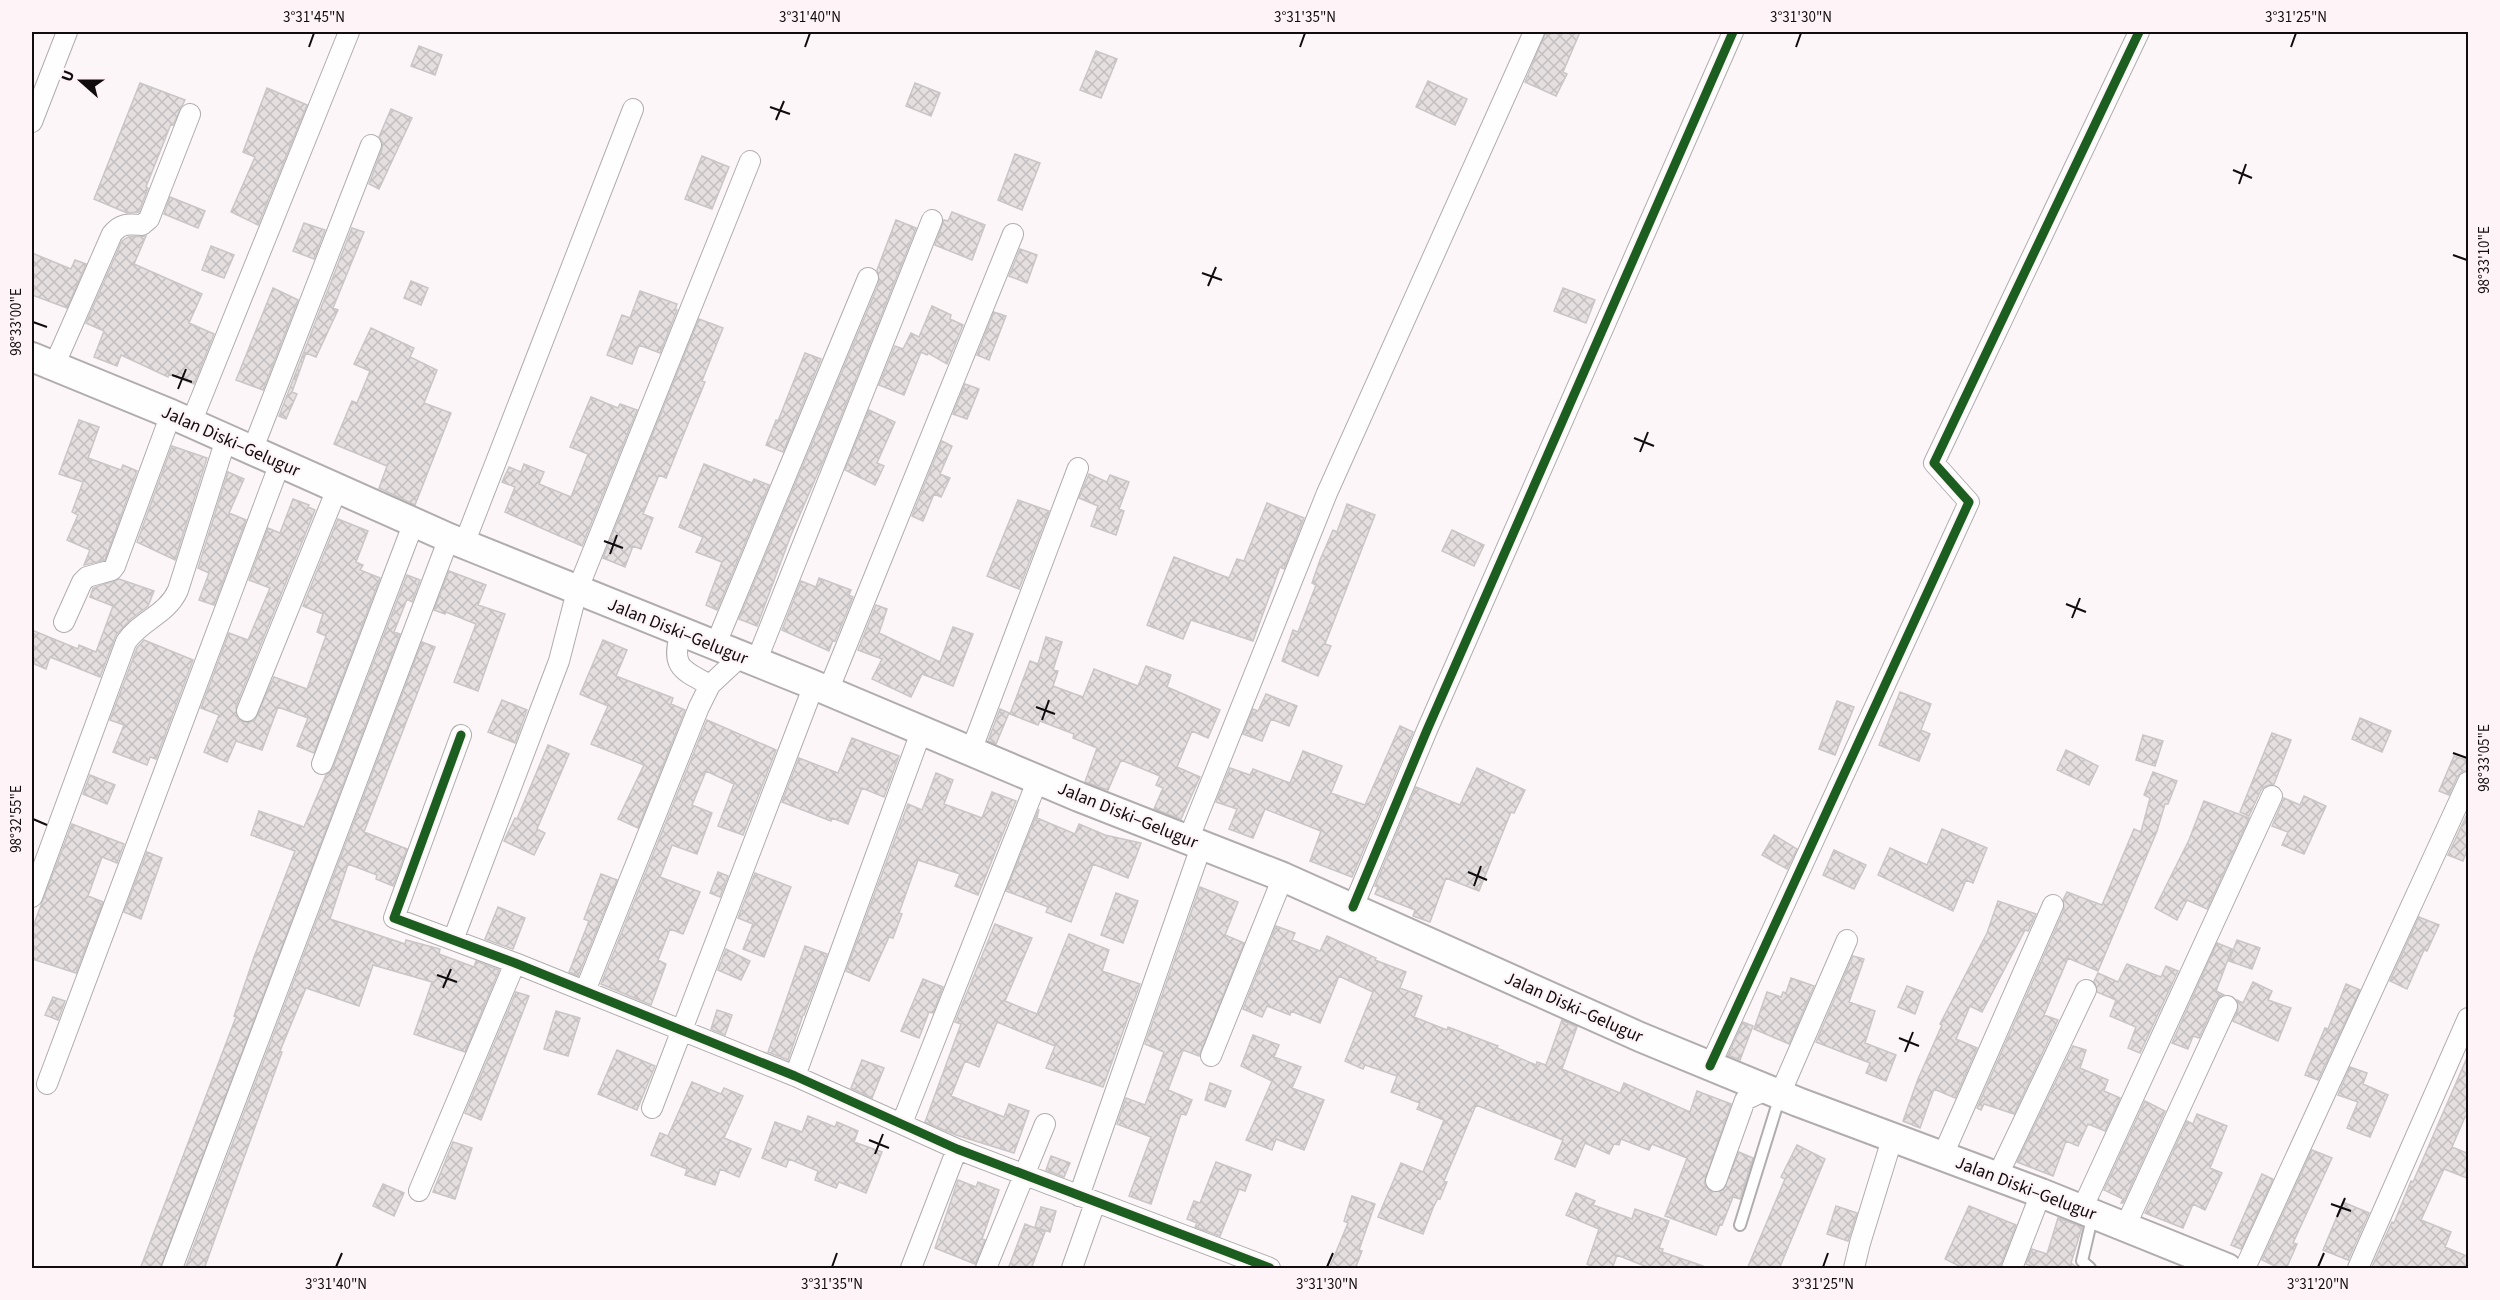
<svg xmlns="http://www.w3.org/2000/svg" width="2500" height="1300" font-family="'Source Sans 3',sans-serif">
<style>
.building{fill:url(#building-cross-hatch);stroke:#cac6c6;stroke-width:1.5}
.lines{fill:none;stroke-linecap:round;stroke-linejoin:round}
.service-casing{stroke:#b1acae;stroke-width:14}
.minor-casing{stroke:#b1acae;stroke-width:22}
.secondary-casing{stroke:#b1acae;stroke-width:32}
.service{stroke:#fffefe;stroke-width:10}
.minor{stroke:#fffefe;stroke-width:20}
.secondary{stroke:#fffefe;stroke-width:28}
.cycleway-casing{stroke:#fef4f7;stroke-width:13}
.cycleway{stroke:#1b5e20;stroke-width:9}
.ticks{fill:none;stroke:#110c0e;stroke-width:2}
.labels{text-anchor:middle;stroke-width:4.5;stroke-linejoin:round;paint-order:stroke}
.street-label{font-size:18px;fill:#110c0e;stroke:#fef4f7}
.neatline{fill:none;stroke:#110c0e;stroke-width:2}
.ticks-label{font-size:15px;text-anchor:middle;fill:#110c0e}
</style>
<defs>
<pattern id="building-cross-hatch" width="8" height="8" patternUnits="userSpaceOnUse" patternTransform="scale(1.5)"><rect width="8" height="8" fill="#e5dfe0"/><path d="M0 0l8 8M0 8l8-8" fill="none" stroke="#c3bebf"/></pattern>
</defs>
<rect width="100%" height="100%" fill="#fcf6f8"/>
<path class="building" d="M1546 32H1580L1563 72 1567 74 1556 96 1525 82Z
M419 46 442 55 435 75 411 66Z
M1096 51 1117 59 1101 98 1080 90Z
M1428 81 1467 99 1455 125 1416 107Z
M140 83 185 100 173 125 171 124 146 187 148 188 139 212 127 213 94 199Z
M915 83 940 93 931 116 906 106Z
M267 88 307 105 258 225 231 212 255 157 243 152Z
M391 109 412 118 379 189 369 184 382 149 383 143 379 137Z
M1015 154 1040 163 1022 210 998 200Z
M702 156 729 167 712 209 685 199Z
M170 197 205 211 198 228 164 214Z
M952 212 985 225 972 260 935 245 944 220 948 221Z
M896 220 916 228 824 459 791 535 757 626 739 619 879 283 877 270Z
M304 223 325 230 314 259 293 251Z
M352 228 364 232 333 308 338 310 316 357 306 353 292 392 297 394 286 419 279 416Z
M146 236 134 264 202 294 189 323 214 334 194 384 169 374 168 377 121 355 117 366 94 357 104 331 86 323 122 241 128 237Z
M211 246 234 255 224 278 202 270Z
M1020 249 1037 255 1027 283 1009 276Z
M32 253 71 269 75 260 86 264 67 308 32 295Z
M411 281 428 288 421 305 404 298Z
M273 288 298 300 263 390 236 380Z
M1563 288 1595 300 1586 323 1554 311Z
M640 291 677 304 675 310H677L660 353 639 345 632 364 607 355 622 315 630 318Z
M932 306 951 315 950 319 963 325 947 364 928 353 927 355 921 352 904 395 879 385 895 346 903 349 911 333 919 337Z
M994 312 1006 316 989 360 977 355Z
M699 319 723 328 702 381 705 382 666 478 659 475 643 514 653 518 641 549 633 546 625 567 603 558Z
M371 328 414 348 410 357 437 370 424 403 451 413 415 505 379 488 387 466 334 444 352 401 357 403 370 371 354 364Z
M805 353 821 359 783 452 766 445 776 420 778 421Z
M965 384 979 389 967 419 953 414Z
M591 397 618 408 620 404 637 410 582 546 505 512 515 487 502 482 509 467 521 472 524 464 544 472 539 484 571 497 588 454 570 447Z
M869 410 895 422 877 463 884 466 875 485 845 470Z
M79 420 99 427 88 458 121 470 123 465 137 471 105 560 84 565 90 550 67 540 78 515 72 512 83 482 59 474Z
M942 441 952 446 940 474 950 478 941 497 934 494 923 521 912 516Z
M172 446 207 458 175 560 137 542Z
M704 464 752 483 754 479 769 485 717 610 706 605 722 562 696 552 703 537 679 527Z
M228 472 244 479 229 513 246 520 214 605 199 600 209 573 198 568Z
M1089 474 1107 482 1110 475 1129 482 1119 509 1124 511 1116 535 1091 526 1098 506 1079 498Z
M293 499 309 505 308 507 315 510 236 706 238 719 248 723 255 720 274 677 307 689 326 636 317 632 323 614 303 606 338 519 368 531 356 562 363 565 360 570 380 578 314 753 297 746 308 718 278 707 262 750 236 741 227 762 204 752 219 715 201 708 229 633 248 640 270 588 249 580 268 528 280 533Z
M1018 500 1049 511 1019 589 987 576Z
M1267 503 1304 518 1284 569 1280 567 1253 641 1191 620 1183 639 1147 625 1174 557 1229 578 1237 559 1244 561Z
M1347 504 1375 515 1325 644 1331 646 1318 676 1282 661 1293 630 1298 632 1316 585 1312 583 1320 560 1333 530 1337 532Z
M1452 530 1484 545 1474 566 1442 551Z
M449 571 486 585 478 605 505 614 478 691 454 682 476 624 446 612 445 614 434 610Z
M407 575 420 580 412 602 407 599 394 632 400 634 160 1269H140L236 1017 234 1016 254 957 295 851 251 835 259 811 304 827 326 775 333 768Z
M819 578 851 590 849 595 853 597 835 641 833 640 829 651 782 630 801 581 816 587Z
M119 579 154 591 148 606 131 619 116 635 100 677 50 657 46 669 32 663V630L78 649 79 645 96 652 113 606 90 597 93 588Z
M876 605 887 609 879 633 940 662 953 627 973 634 953 686 922 674 911 697 872 679 882 659 858 650Z
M1046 637 1062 642 1053 670 1058 671 1053 686 1083 697 1094 669 1138 686 1146 666 1171 675 1167 687 1220 710 1208 738 1192 731 1177 767 1200 777 1181 819 1154 809 1163 788 1156 785 1160 776 1121 760 1108 790 1085 782 1097 748 1073 738 1074 734 1040 721 1038 725 1010 714 1030 661 1038 664Z
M144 640 193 660 156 759 150 757 147 765 113 752 124 725 110 720 137 648Z
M603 640 627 650 616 676 673 698 671 704 685 710 638 828 618 819 644 765 591 744 608 706 580 694Z
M422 642 435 647 364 832 407 849 393 886 376 879 377 875 348 864 330 919 405 944 406 940 440 949 439 954 474 967 476 961 499 970 465 1052 414 1034 432 982 373 965 359 1006 306 988 280 1051 282 1052 204 1269H185Z
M1900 692 1931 704 1921 730 1930 734 1919 761 1879 745Z
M1266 694 1297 706 1289 726 1271 719 1262 741 1243 734 1253 709 1258 711Z
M502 700 527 710 515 743 488 732Z
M1837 701 1854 707 1835 755 1819 749Z
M1000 709 1009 713 996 744 988 741Z
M2360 718 2391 731 2382 752 2352 739Z
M707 720 776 750 743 835 718 826 734 784 706 771 692 805 712 813 697 854 672 845 660 877 700 892 683 934 670 929 658 960 666 964 651 1005 601 984Z
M1400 726 1413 732 1352 877 1310 861 1321 831 1265 809 1253 838 1229 829 1237 809 1216 802 1230 768 1250 775 1253 769 1290 783 1303 751 1342 766 1331 793 1365 805Z
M2272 733 2291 740 2274 784 2266 786 2261 790 2249 816 2240 812Z
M2143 735 2163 741 2155 766 2136 760Z
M852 738 899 756 884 797 862 788 848 824 832 818 831 821 782 802 799 758 838 773Z
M548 745 569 754 537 829 545 833 534 855 504 841 515 818 517 819Z
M2066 750 2098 766 2089 785 2057 770Z
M2454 756 2469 761V770L2462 772 2457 777 2449 795 2439 791Z
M1477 768 1525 790 1514 813 1511 812 1479 891 1446 878 1430 922 1413 916 1415 910 1375 894 1378 887 1375 886 1416 787 1460 805Z
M2153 772 2177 781 2168 804H2165L2157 831 2098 971 2068 958 2044 1015 2058 1020 2014 1114 1984 1104 1981 1110 1977 1108 2064 910 2063 900 2067 892 2102 905 2134 829 2141 832 2150 798 2144 795Z
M936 773 953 780 944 804 982 818 992 792 1016 801 978 895 955 886 960 874 918 860 899 913 902 914 893 938 889 937 869 981 846 971 908 804 922 810Z
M90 775 115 785 107 804 83 794Z
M2304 796 2326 806 2304 854 2282 845 2288 832 2272 826 2284 798 2300 805Z
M2204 801 2249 818 2207 909 2187 900 2177 920 2155 908 2189 840Z
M1039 809 1037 818 1075 834 1079 824 1105 835 1141 843 1128 878 1093 864 1071 922 1046 912 1048 907 1006 891Z
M2469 810 2468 848 2463 861 2448 855Z
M72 824 124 844 117 863 102 857 88 896 103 902 76 973 32 959V929Z
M1942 829 1987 848 1973 883 1966 880 1953 911 1878 875 1890 848 1927 865Z
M1774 835 1797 849 1787 869 1762 855Z
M1834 850 1866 865 1854 889 1823 875Z
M147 852 162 858 141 919 124 912Z
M718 872 728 876 720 897 710 893Z
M755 873 791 887 764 957 743 949 753 924 738 918Z
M601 874 617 880 578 976 569 972 589 921 584 919Z
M1200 887 1238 902 1225 935 1244 943 1199 1056 1183 1050 1168 1090 1192 1100 1186 1115 1181 1114 1151 1204 1129 1196 1151 1137 1117 1124 1126 1098 1145 1105 1164 1052 1145 1044Z
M1116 893 1138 901 1123 943 1101 935Z
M1998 901 2036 914 2028 931 2025 930 1982 1012 1970 1006 1956 1039 1977 1048 1955 1098 1934 1089 1920 1128 1903 1121 1918 1079 1942 1025 1940 1024 1987 933Z
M498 907 525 918 513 949 485 939Z
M2419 917 2439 925 2427 951 2424 950 2407 989 2390 981Z
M995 924 1032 938 1005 1001 1037 1014 1069 934 1109 950 1102 971 1140 984 1103 1087 1046 1068 1055 1046 997 1022 979 1067 965 1061 951 1096 1004 1117 1009 1104 1029 1111 1014 1153 956 1135 925 1122 961 1024 955 1022Z
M1276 926 1295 933 1292 940 1320 951 1327 936 1376 958 1375 960 1406 972 1400 988 1422 996 1414 1017 1447 1030 1448 1027 1498 1046 1497 1048 1536 1065 1537 1062 1546 1065 1562 1020 1577 1027 1562 1069 1620 1093 1624 1083 1690 1112 1697 1091 1731 1104 1704 1183 1711 1192 1723 1190 1739 1152 1753 1158 1740 1199 1733 1197 1722 1225 1720 1224 1716 1235 1665 1216 1687 1158 1652 1144 1649 1150 1621 1139 1619 1145 1614 1144 1609 1154 1585 1143 1575 1167 1555 1159 1563 1140 1476 1105 1444 1181 1447 1182 1440 1199 1438 1198 1433 1208 1423 1234 1378 1217 1401 1163 1423 1172 1444 1120 1417 1109 1420 1103 1391 1092 1397 1076 1365 1065 1363 1069 1345 1061 1373 992 1339 976 1320 1023 1291 1011 1290 1015 1267 1006 1262 1017 1243 1009Z
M2237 940 2260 948 2252 969 2229 961Z
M2217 943 2232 949 2216 991 2224 995 2216 1001 2199 1038 2193 1036 2188 1049 2172 1043Z
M805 946 827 954 804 1015H803L788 1060 768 1052Z
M726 949 750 961 741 980 718 970Z
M1853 956 1864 959 1849 1002 1875 1011 1865 1043 1896 1055 1886 1081 1866 1073 1870 1063 1816 1042Z
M2127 964 2161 977 2166 966 2178 971 2140 1053 2128 1048 2136 1027 2110 1016 2116 1000 2097 992 2094 981 2098 973 2118 982Z
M1791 978 1814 986 1789 1044 1754 1029 1767 992 1781 997 1783 992 1786 993Z
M923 979 943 987 933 1013 929 1012 919 1038 901 1031Z
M2253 982 2272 991 2268 1000 2291 1008 2278 1041 2233 1021 2238 1010 2237 1000 2243 1003Z
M2346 984 2360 990 2318 1080 2305 1075 2325 1028 2328 1029Z
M1907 986 1923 992 1915 1014 1898 1007Z
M516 992 529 996 481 1120 465 1113Z
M53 997 65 1001 58 1020 45 1015Z
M717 1010 732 1015 725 1035 711 1029Z
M556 1011 580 1018 568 1056 544 1049Z
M1743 1022 1753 1026 1740 1060 1728 1055Z
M1253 1035 1279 1045 1274 1057 1301 1067 1292 1088 1324 1100 1304 1150 1276 1139 1272 1150 1246 1140 1272 1081 1241 1066Z
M2073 1046 2086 1050 2080 1068 2108 1080 2104 1091 2120 1098 2105 1131 2088 1124 2078 1146 2066 1141 2053 1176 2017 1162Z
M617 1050 655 1066 637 1110 598 1094Z
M2469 1053V1118L2465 1117 2452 1147 2469 1154V1179L2444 1169 2421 1220 2451 1232 2445 1247 2469 1257V1269H2371L2392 1222 2394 1223 2411 1181 2413 1182Z
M862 1060 884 1068 872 1098 851 1088Z
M2350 1067 2367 1073 2363 1084 2388 1095 2370 1137 2347 1128 2358 1102 2338 1095Z
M692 1082 721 1094 724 1088 743 1096 724 1138 751 1149 739 1177 720 1169 715 1185 685 1175 687 1169 651 1155 660 1133 668 1136Z
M1210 1083 1231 1091 1225 1107 1205 1100Z
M2145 1101 2165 1111 2123 1203H2121L2123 1199 2104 1190Z
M2197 1114 2227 1126 2210 1168 2222 1173 2205 1210 2193 1204 2183 1228 2145 1213 2187 1121 2193 1124Z
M808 1116 835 1127 837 1122 858 1131 854 1142 882 1152 866 1193 839 1182 836 1188 815 1180 818 1171 789 1159 786 1167 762 1158 775 1122 802 1132Z
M453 1142 472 1148 455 1199 433 1192Z
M1797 1145 1825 1159 1779 1269H1747L1785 1179 1781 1177Z
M2312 1150 2332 1158 2293 1243 2297 1244 2286 1269H2281L2262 1260Z
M1051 1156 1070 1163 1064 1177 1046 1170Z
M1216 1162 1251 1175 1245 1191 1239 1189 1220 1236 1195 1227 1197 1223 1187 1219 1194 1201 1200 1203Z
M2262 1174 2273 1179 2241 1249 2231 1245Z
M958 1180 976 1187 978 1182 999 1190 982 1239 985 1240 975 1264 935 1248Z
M383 1184 404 1193 394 1216 373 1206Z
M1576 1193 1595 1201 1593 1205 1632 1219 1635 1209 1669 1221 1659 1248 1663 1249 1662 1252 1703 1266 1702 1269H1652L1617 1255 1612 1269H1598L1587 1264 1599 1229 1566 1215Z
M1352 1196 1375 1204 1359 1250 1362 1251 1355 1269H1329L1348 1223 1344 1221Z
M2343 1202 2369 1213 2348 1260 2323 1250Z
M1836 1206 1857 1213 1848 1241 1827 1234Z
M1969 1206 2016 1225 1999 1269H1965L1945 1259Z
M1041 1207 1056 1211 1050 1232 1035 1227Z
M2058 1218 2082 1227 2071 1263 2079 1269H2039L2026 1264 2032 1249 2047 1254Z
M1025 1224 1045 1232 1031 1269H1008Z"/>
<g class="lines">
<g class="service-casing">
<path id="service" d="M1740 1225 1780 1096
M2090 1268 2082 1261 2093 1214"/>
</g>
<g class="minor-casing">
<path id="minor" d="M32 122 67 32
M54 366 112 234C121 223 128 224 142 225L149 219 190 114
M191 423 349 32
M252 451 371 145
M464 544 633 109
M64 622 82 582 87 577 112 570 115 566 171 414
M681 632C670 667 682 670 710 685
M715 646 868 278
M756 662 932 220
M828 691 1013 234
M247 711 337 489
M461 735 394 918 515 963 795 1076 957 1149 1270 1268
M971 751 1078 468
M322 764 414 522
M1188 840 1327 493 1534 32
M32 897 126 642C141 620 167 615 178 590L226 439
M1353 907 1427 730 1733 32
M453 940 559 661 577 591 750 161
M585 991 699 707 710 685 741 656
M1211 1056 1283 877
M1710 1066 1969 502 1934 463 2139 32
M795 1076 921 732
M47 1084 280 463
M1780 1094 1847 940
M652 1108 814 685
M902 1123 1038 779
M1943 1155 2053 905
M1997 1177 2086 990
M1716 1181 1745 1100 1768 1089
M419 1191 515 963
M1079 1196 1202 844
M2082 1209 2272 796
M2125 1227 2227 1006
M172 1268 449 538
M911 1268 957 1149
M986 1268 1045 1124
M1072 1268 1095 1203
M1854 1268 1860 1243 1893 1136
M2012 1268 2041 1193
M2245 1268 2468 782
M2358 1268 2468 1018"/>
</g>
<g class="secondary-casing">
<path id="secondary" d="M32 357 171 414 449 538 814 685 1079 797 1283 877 1640 1037 1798 1102 2041 1193 2227 1268"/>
</g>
<use href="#service" class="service"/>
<use href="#minor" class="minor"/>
<use href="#secondary" class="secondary"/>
<g class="cycleway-casing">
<path id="cycleway" d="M461 735 394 918 515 963 795 1076 957 1149 1270 1268
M1353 907 1427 730 1733 32
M1710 1066 1969 502 1934 463 2139 32"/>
</g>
<use href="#cycleway" class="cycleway"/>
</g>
<path class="ticks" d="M309 47 314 33M805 47 810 33M1300 47 1305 33M1796 47 1801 33M2291 47 2296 33M770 107 790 114M776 120 784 101M2233 170 2252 178M2239 184 2246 164M2453 255 2467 260M1202 273 1222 280M1208 286 1216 267M33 322 47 327M172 375 192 382M178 389 186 369M1634 438 1654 446M1640 452 1648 432M604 541 623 548M610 554 617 535M2066 604 2086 612M2072 618 2080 598M1036 707 1055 714M1042 720 1049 700M2453 753 2467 758M33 819 47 825M1468 872 1487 880M1474 886 1481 866M437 975 457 982M443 988 451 969M1899 1038 1919 1046M1905 1052 1913 1032M869 1140 889 1148M875 1154 883 1134M2331 1204 2351 1211M2337 1217 2345 1198M336 1267 342 1253M832 1267 837 1253M1327 1267 1333 1253M1823 1267 1828 1253M2318 1267 2324 1253"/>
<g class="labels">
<g class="street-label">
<text transform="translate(231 441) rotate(24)" y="6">Jalan Diski–Gelugur</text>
<text transform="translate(678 631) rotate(22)" y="6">Jalan Diski–Gelugur</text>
<text transform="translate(1128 815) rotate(22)" y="6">Jalan Diski–Gelugur</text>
<text transform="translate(1574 1007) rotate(24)" y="6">Jalan Diski–Gelugur</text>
<text transform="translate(2026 1188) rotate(21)" y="6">Jalan Diski–Gelugur</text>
</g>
</g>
<rect width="2500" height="1300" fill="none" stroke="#fef4f7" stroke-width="66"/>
<g transform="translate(81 81) rotate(291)" stroke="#fef4f7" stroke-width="4.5" paint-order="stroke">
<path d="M0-4.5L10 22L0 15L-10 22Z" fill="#110c0e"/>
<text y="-9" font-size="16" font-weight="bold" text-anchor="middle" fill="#110c0e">U</text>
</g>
<rect x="33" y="33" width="2434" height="1234" class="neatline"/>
<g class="ticks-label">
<text x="314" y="22">3°31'45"N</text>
<text x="810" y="22">3°31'40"N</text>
<text x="1305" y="22">3°31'35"N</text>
<text x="1801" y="22">3°31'30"N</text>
<text x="2296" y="22">3°31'25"N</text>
<text transform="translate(2484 260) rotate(-90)" y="5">98°33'10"E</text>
<text transform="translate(16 322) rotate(-90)" y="5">98°33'00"E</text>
<text transform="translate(2484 758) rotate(-90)" y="5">98°33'05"E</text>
<text transform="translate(16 819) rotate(-90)" y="5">98°32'55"E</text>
<text x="336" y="1289">3°31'40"N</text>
<text x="832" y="1289">3°31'35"N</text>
<text x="1327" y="1289">3°31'30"N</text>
<text x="1823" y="1289">3°31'25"N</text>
<text x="2318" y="1289">3°31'20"N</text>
</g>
</svg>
